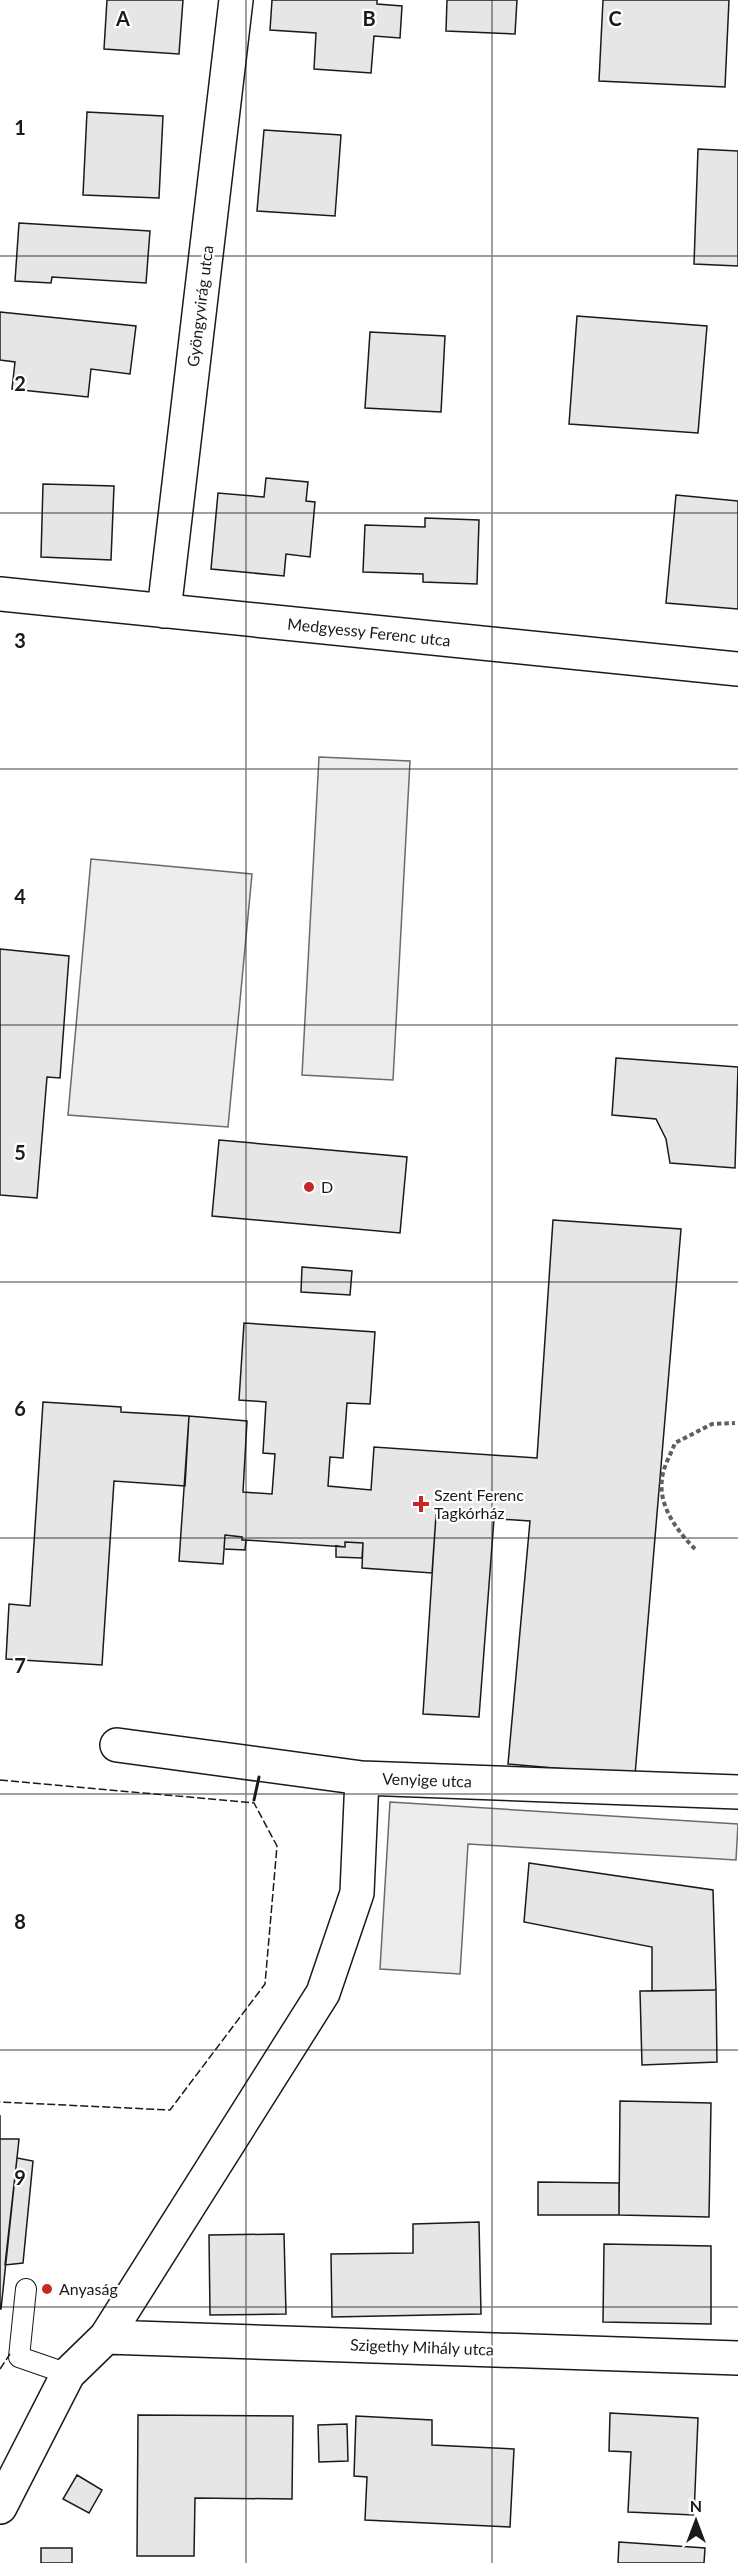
<svg xmlns="http://www.w3.org/2000/svg" width="738" height="2563" font-family="Lato,sans-serif">
<style>
.parking{fill:#ededed;stroke:#6a6a6a;stroke-width:1.5}
.building{fill:#e6e6e6;stroke:#1a1a1a;stroke-width:1.5}
.lines{fill:none;stroke-linecap:round;stroke-linejoin:round}
.service-casing{stroke:#1a1a1a;stroke-width:22}
.minor-casing{stroke:#1a1a1a;stroke-width:36}
.path{stroke:#5f5f5f;stroke-width:4;stroke-dasharray:4.5 3;stroke-linecap:butt}
.service{stroke:#fff;stroke-width:20}
.minor{stroke:#fff;stroke-width:33}
.fence{stroke:#1a1a1a;stroke-width:1.5;stroke-dasharray:8 3;stroke-linecap:butt}
.wall{stroke:#1a1a1a;stroke-width:3}
.grid{fill:none;stroke:#1a1a1a;stroke-width:1.5;stroke-opacity:0.55}
.poi-dot{fill:#c62828;stroke:#fff;stroke-width:2}
.labels{text-anchor:middle;stroke-width:4.5;stroke-linejoin:round;paint-order:stroke}
.street-label{font-size:16px;fill:#1a1a1a;stroke:#fff}
.poi-label{font-size:16px;fill:#1a1a1a;stroke:#fff;text-anchor:start}
.grid-label{font-size:20px;text-anchor:middle;font-weight:bold;fill:#1a1a1a;stroke:#fff;stroke-width:4.5;stroke-linejoin:round;paint-order:stroke}
</style>
<rect width="100%" height="100%" fill="#fff"/>
<path class="parking" d="M319 757 410 761 393 1080 302 1075Z
M91 859 252 874 228 1127 68 1115Z
M390 1802 738 1824 736 1860 468 1844 460 1974 380 1969Z"/>
<path class="building" d="M107 0H183L179 54 104 49Z
M272 0H377V4L402 6 400 38 374 36 371 73 314 69 316 33 270 30Z
M447 0H517L515 34 446 31Z
M603 0H729L725 87 599 81Z
M87 112 163 116 159 198 83 195Z
M264 130 341 135 335 216 257 211Z
M698 149 738 151V266L694 264Z
M19 223 150 231 146 283 52 277 51 283 15 281Z
M0 312 136 326 130 374 91 369 88 397 12 389 15 362 0 360Z
M577 316 707 326 698 433 569 424Z
M370 332 445 336 441 412 365 408Z
M266 478 308 482 306 501 315 502 310 557 286 554 284 576 211 569 218 493 264 497Z
M43 484 114 486 111 560 41 557Z
M676 495 738 501V609L666 603Z
M425 518 479 520 477 584 423 582V574L363 572 365 525 425 527Z
M0 949 69 956 60 1078 47 1077 37 1198 0 1195Z
M616 1058 738 1067 735 1168 670 1163 666 1139 656 1119 612 1115Z
M219 1140 407 1157 400 1233 212 1216Z
M553 1220 681 1229 635 1775 508 1764 530 1521 436 1515 432 1573 362 1568 363 1543 345 1542V1547L246 1540H242V1537L225 1535 223 1564 179 1561 189 1416 247 1421 243 1492 272 1494 275 1454 263 1453 266 1402 239 1400 244 1323 375 1332 370 1404 347 1403 343 1458 330 1457 328 1486 371 1490 374 1447 537 1458Z
M302 1267 352 1271 350 1295 301 1292Z
M43 1402 121 1407V1412L189 1416 185 1486 114 1481 102 1665 6 1659 9 1604 30 1606Z
M436 1515 494 1519 479 1717 423 1714Z
M225 1535 242 1537V1540H246L245 1550 224 1549Z
M345 1542 363 1543 362 1558 336 1557V1546L345 1547Z
M529 1863 713 1890 716 1990 652 1991V1947L524 1922Z
M716 1990 717 2062 642 2065 640 1991Z
M620 2101 711 2103 709 2217 619 2215Z
M0 2115V2139H19L1 2309H0Z
M17 2158 33 2161 23 2263 5 2265Z
M538 2182 619 2183V2215H538Z
M479 2222 481 2314 332 2317 331 2254 413 2253V2224Z
M284 2234 286 2314 210 2315 209 2235Z
M604 2244 711 2246V2324L603 2322Z
M610 2413 698 2418 694 2515 628 2512 631 2452 609 2451Z
M138 2415 293 2416 292 2499 195 2498 194 2556H137Z
M356 2416 432 2420V2445L514 2449 510 2527 365 2520 367 2477 354 2476Z
M347 2424 348 2461 319 2462 318 2425Z
M77 2475 102 2490 89 2513 63 2499Z
M619 2542 705 2548 704 2563H618Z
M41 2548H72V2563H41Z"/>
<g class="lines">
<g class="service-casing">
<path id="service" d="M26 2289 19 2357 68 2374"/>
</g>
<g class="minor-casing">
<path id="minor" d="M0 594 738 669
M164 611 236 0
M117 1745 362 1778 738 1792
M106 2337 738 2358
M0 2507 68 2374 106 2337 323 1993 357 1893 362 1778"/>
</g>
<path class="path" d="M695 1549C678 1532 658 1506 662 1479 663 1467 671 1454 675 1443L712 1424 735 1423"/>
<use href="#service" class="service"/>
<use href="#minor" class="minor"/>
<path class="fence" d="M0 1780 254 1803 277 1846 265 1984 170 2110 0 2102
M0 2369 10 2354"/>
<path class="wall" d="M254 1800 259 1777"/>
</g>
<path class="grid" d="M246 0V2563M492 0V2563M0 256H738M0 513H738M0 769H738M0 1025H738M0 1282H738M0 1538H738M0 1794H738M0 2050H738M0 2307H738"/>
<g class="poi-dot">
<circle cx="309" cy="1187" r="6"/>
<path d="M418 1495h6v6h6v6h-6v6h-6v-6h-6v-6h6z"/>
<circle cx="47" cy="2289" r="6"/>
</g>
<g class="labels">
<g class="street-label">
<text transform="translate(200 306) rotate(-83)" y="6">Gyöngyvirág utca</text>
<text transform="translate(369 632) rotate(6)" y="6">Medgyessy Ferenc utca</text>
<text transform="translate(427 1780) rotate(2)" y="6">Venyige utca</text>
<text transform="translate(422 2347) rotate(2)" y="6">Szigethy Mihály utca</text>
</g>
<g class="poi-label">
<text x="321" y="1193">D</text>
<text x="434" y="1501">Szent Ferenc<tspan x="434" dy="18">Tagkórház</tspan></text>
<text x="59" y="2295">Anyaság</text>
</g>
</g>
<g class="grid-label">
<text x="123" y="26">A</text>
<text x="369" y="26">B</text>
<text x="615" y="26">C</text>
<text x="20" y="135">1</text>
<text x="20" y="391">2</text>
<text x="20" y="648">3</text>
<text x="20" y="904">4</text>
<text x="20" y="1160">5</text>
<text x="20" y="1416">6</text>
<text x="20" y="1673">7</text>
<text x="20" y="1929">8</text>
<text x="20" y="2185">9</text>
</g>
<g transform="translate(696 2521)" stroke="#ffffff" stroke-width="4.5" paint-order="stroke">
<path d="M0-4.5L10 22L0 15L-10 22Z" fill="#1a1a1a"/>
<text y="-9" font-size="16" font-weight="bold" text-anchor="middle" fill="#1a1a1a">N</text>
</g>
</svg>
